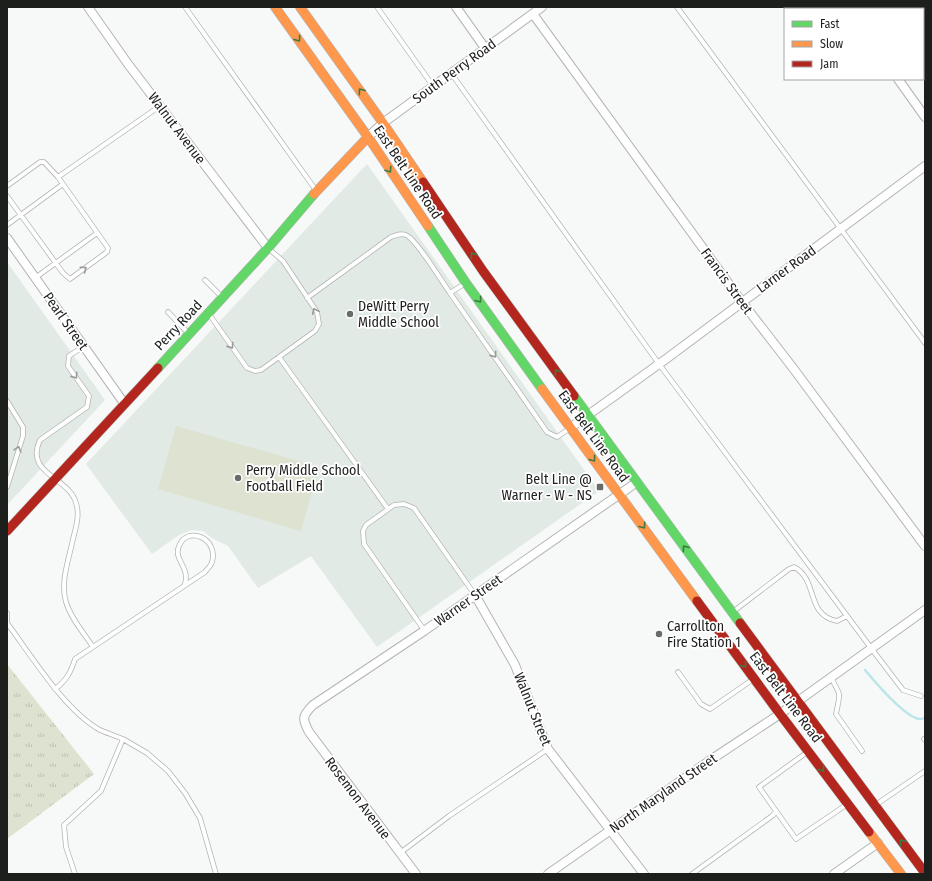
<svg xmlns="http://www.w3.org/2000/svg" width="932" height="881" font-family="'Fira Sans Condensed',sans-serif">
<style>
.built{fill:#e1eae5}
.grass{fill:#dee2d0}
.park{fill:url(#park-tufts)}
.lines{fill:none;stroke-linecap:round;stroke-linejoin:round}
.stream{stroke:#bbe5e8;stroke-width:2.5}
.lane-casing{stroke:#b2b4b3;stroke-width:5.5}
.street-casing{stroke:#b2b4b3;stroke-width:10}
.fast-casing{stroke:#b2b4b3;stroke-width:10}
.slow-casing{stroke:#b2b4b3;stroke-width:10}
.jam-casing{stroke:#b2b4b3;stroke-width:10}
.lane{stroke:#fefefe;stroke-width:4}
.street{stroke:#fefefe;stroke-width:8}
.fast{stroke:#63d668;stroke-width:9}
.slow{stroke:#ff974d;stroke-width:9}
.jam{stroke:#b3261e;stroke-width:9}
.oneway{stroke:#407a42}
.oneway2{stroke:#999a99}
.poi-dot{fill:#696b69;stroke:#fff;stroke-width:1.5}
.labels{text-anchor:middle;stroke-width:3.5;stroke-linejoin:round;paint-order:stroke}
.street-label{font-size:14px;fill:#1d1f1d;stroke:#fff}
.poi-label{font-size:14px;fill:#1d1f1d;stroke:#fff;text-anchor:start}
</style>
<defs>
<pattern id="park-tufts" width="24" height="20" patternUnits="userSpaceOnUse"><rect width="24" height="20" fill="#dee2d0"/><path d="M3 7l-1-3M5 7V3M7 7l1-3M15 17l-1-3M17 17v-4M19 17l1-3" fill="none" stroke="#bec1b2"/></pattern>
</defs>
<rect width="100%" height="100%" fill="#f6f9f7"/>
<path class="built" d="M367 164 599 491 377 647 311 556 258 588 228 546 212 538 203 531 191 530 179 535 152 554 86 464Z
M7 262 105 400 7 505Z"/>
<path class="grass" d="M176 426 319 467 301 531 158 489Z"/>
<path class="park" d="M7 664 94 774 7 839Z"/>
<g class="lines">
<path class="stream" d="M865 670C875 682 904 716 919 719 921 719 923 719 925 718"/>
<g class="lane-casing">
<path id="lane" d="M185 7 315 189
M377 7 433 86
M677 7 925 343
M451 73 659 364 871 648 903 690 921 696
M7 186 40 162H44L58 177 160 106
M7 196 63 273 70 279 107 252 108 248 58 177
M7 225 63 184
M35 278 97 233
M205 280 221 296
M464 284 450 293 547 432 557 437 569 429
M307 298 391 237C396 235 401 233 406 235 417 240 442 282 450 293
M168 312 188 333
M209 314 247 368 255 371 261 370 315 331 319 324 317 312 283 261 269 249
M84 346 69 356 68 366 89 396 87 407 40 440C24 474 69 477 76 503 80 515 76 527 73 539 69 559 60 582 66 602 71 619 84 633 93 647
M279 357 388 509
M7 401 23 427V436L7 487
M734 611 789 569 794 567C819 580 805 615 837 621L847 616
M7 613V623
M7 623C31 655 65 711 100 730 107 733 116 736 123 739
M424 630 364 544 363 531 366 525 394 505 404 504 414 508 475 595
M678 672 701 704 710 709 752 680
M831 678C842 697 840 693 836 714L862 751
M55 689C66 681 71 672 75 659L205 572C207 569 211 566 212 562 219 538 187 525 179 546 173 560 190 566 185 584
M924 739 925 740
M806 753 759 787 796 839 846 805
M877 804 925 771
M400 853 449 816 548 749
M75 874 66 847 64 825 101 791 123 739 147 753 168 771 185 793 200 818 216 874
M692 874 772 816 776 812"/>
</g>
<g class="street-casing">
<path id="street" d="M88 7 128 64 268 248
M456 7 485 48
M845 7 847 9
M533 14 742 302 793 368 925 546
M898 79 925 117
M368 137 383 123 542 7
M7 238 124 403
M570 428 666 359 925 166
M475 595 515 665 548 749 644 874
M416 874 309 732C302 719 302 716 313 705L424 631 637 482
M548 874 709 761 780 714 925 610
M834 874 878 843"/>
</g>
<g class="fast-casing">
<path id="fast" d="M428 226 466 283 542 389
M158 368 268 248 314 194
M574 396 740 623"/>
</g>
<g class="slow-casing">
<path id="slow" d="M275 7 368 137 428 226
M300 7 383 123 423 182
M314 194 368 137
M542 389 697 601
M869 832 901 874"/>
</g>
<g class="jam-casing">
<path id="jam" d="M423 182 483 271 574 396
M7 531 158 368
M697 601 780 714 869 832
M740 623 925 873"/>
</g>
<use href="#lane" class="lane"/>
<use href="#street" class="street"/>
<use href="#fast" class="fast"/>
<use href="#slow" class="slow"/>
<use href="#jam" class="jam"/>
</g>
<defs><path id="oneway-chevron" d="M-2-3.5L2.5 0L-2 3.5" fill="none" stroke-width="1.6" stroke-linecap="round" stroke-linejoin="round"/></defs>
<g class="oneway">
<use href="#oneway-chevron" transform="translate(298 39) rotate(54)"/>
<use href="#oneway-chevron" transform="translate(361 91) rotate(-126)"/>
<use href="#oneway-chevron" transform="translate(389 170) rotate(56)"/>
<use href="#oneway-chevron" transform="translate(473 255) rotate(-124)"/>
<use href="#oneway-chevron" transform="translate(479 300) rotate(54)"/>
<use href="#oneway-chevron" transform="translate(557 372) rotate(-126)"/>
<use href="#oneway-chevron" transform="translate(593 459) rotate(53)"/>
<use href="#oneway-chevron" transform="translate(643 526) rotate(54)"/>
<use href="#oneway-chevron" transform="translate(685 548) rotate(-126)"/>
<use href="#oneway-chevron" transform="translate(744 665) rotate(54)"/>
<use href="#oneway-chevron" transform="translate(822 769) rotate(53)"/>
<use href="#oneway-chevron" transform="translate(902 842) rotate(-126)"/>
</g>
<g class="oneway2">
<use href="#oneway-chevron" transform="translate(84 269) rotate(-37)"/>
<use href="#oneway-chevron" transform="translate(315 311) rotate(-114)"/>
<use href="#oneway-chevron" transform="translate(231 346) rotate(55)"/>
<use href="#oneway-chevron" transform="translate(494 355) rotate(55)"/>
<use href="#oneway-chevron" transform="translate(75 376) rotate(55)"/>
<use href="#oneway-chevron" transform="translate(18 449) rotate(-72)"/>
</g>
<g class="poi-dot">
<circle cx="350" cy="314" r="4"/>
<circle cx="238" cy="478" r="4"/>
<rect x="596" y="483" width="8" height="8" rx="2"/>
<circle cx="659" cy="634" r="4"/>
</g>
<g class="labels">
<g class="street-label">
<text transform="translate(454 71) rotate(-36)" y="5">South Perry Road</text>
<text transform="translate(177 128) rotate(53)" y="5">Walnut Avenue</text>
<text transform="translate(408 172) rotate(56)" y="5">East Belt Line Road</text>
<text transform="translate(786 269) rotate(-36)" y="5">Larner Road</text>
<text transform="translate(727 281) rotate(54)" y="5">Francis Street</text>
<text transform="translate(66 321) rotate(55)" y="5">Pearl Street</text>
<text transform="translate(178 325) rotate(-47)" y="5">Perry Road</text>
<text transform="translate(594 436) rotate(54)" y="5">East Belt Line Road</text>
<text transform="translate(468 600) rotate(-35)" y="5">Warner Street</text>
<text transform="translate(786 697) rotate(53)" y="5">East Belt Line Road</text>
<text transform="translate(533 709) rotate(68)" y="5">Walnut Street</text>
<text transform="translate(663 793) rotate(-35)" y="5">North Maryland Street</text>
<text transform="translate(358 798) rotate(53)" y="5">Rosemon Avenue</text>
</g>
<g class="poi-label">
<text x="358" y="311">DeWitt Perry<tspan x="358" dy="16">Middle School</tspan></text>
<text x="246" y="475">Perry Middle School<tspan x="246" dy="16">Football Field</tspan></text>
<text x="592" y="484" text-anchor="end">Belt Line @<tspan x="592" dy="16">Warner - W - NS</tspan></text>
<text x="667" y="631">Carrollton<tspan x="667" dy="16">Fire Station 1</tspan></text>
</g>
</g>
<rect width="932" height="881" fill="none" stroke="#1d1f1d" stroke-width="16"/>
<rect x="784" y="8" width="140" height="72" fill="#ffffff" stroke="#a5a5a5"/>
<rect x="792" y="21" width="20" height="6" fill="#63d668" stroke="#a5a5a5"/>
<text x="820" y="28" font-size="12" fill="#1d1f1d">Fast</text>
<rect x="792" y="41" width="20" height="6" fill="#ff974d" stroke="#a5a5a5"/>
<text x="820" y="48" font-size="12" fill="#1d1f1d">Slow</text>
<rect x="792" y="61" width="20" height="6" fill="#b3261e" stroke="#a5a5a5"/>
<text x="820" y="68" font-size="12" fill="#1d1f1d">Jam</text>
</svg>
